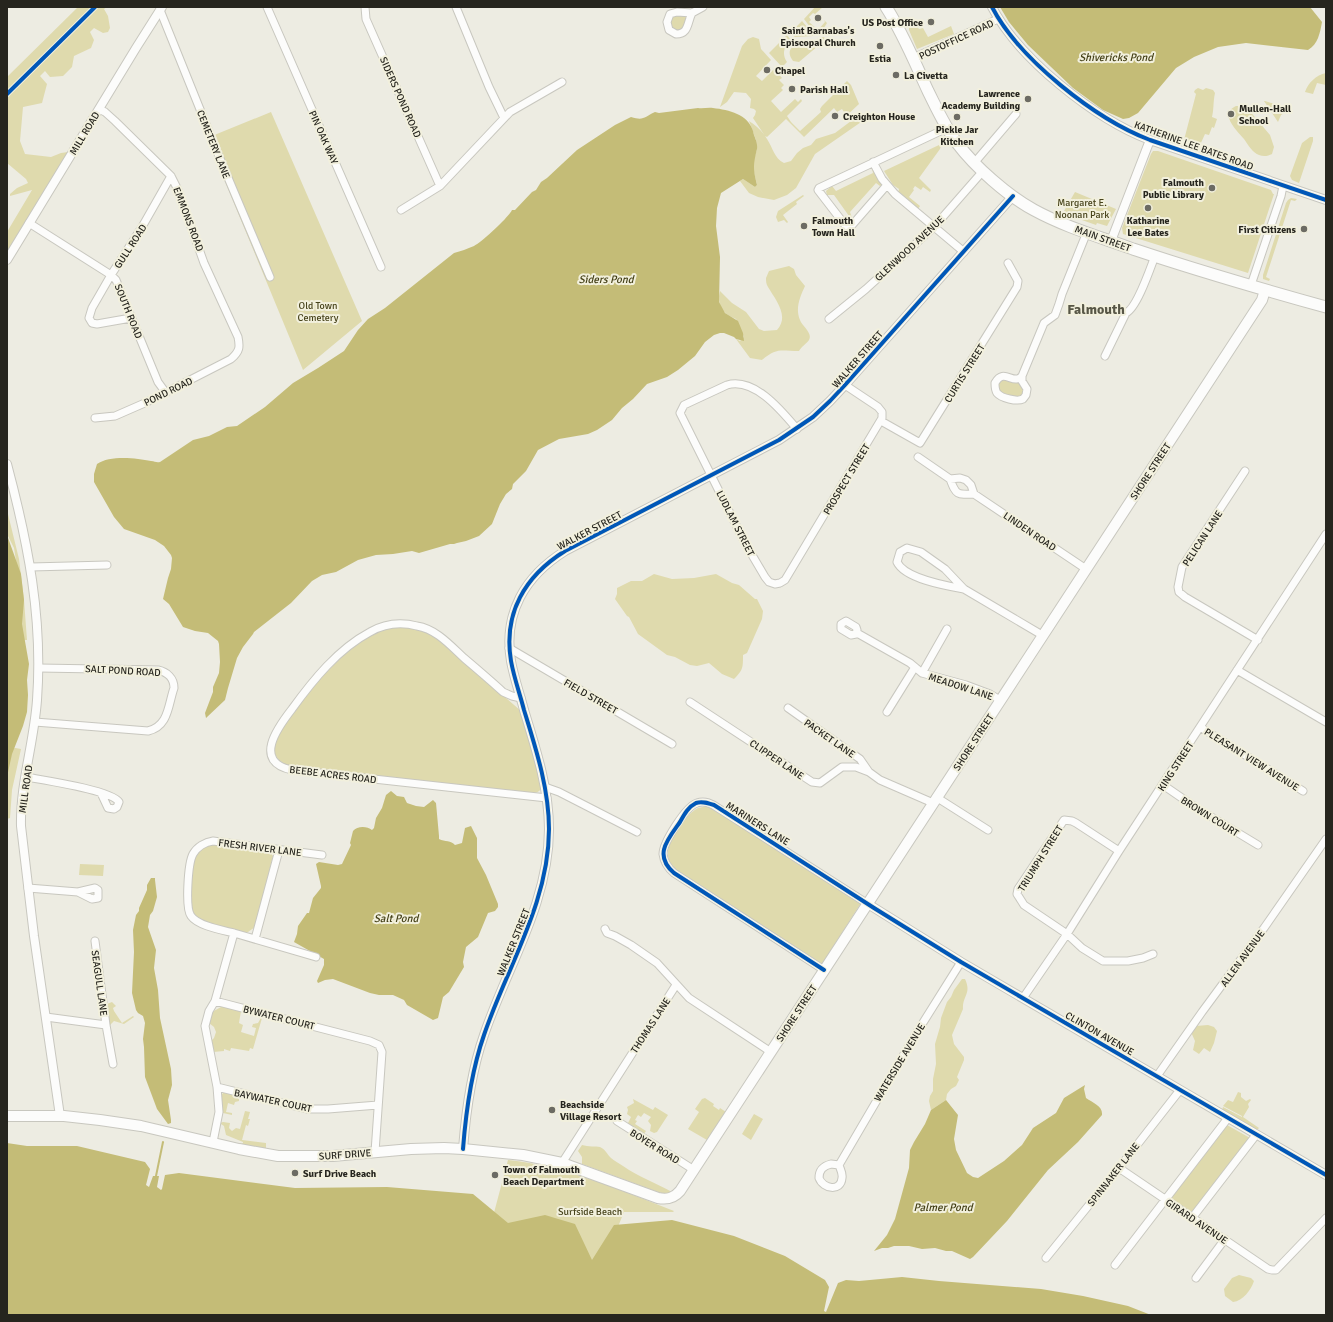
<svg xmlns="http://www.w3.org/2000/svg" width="1333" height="1322" font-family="Signika,sans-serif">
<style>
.green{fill:#dfdaad}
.water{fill:#c4bc77}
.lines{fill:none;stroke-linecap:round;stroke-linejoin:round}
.stream{stroke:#c4bc77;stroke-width:2}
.minor-casing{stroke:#c8c7bf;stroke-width:9}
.tertiary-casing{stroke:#c8c7bf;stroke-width:10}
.secondary-casing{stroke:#c8c7bf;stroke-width:12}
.primary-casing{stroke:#c8c7bf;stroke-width:13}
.minor{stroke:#fcfcfb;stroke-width:7}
.tertiary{stroke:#fcfcfb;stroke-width:8}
.secondary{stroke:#fcfcfb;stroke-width:10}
.primary{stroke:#fcfcfb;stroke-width:11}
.cycleway-casing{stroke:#f2f0dd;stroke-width:6}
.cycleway{stroke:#0057b8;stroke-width:4}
.poi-dot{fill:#6c6b63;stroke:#f2f0dd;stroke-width:1.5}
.labels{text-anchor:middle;stroke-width:4;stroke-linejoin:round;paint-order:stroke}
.poi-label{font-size:10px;font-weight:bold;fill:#26251e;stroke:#f2f0dd;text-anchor:start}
.street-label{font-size:10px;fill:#26251e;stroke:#f2f0dd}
.park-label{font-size:10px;fill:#47431b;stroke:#f2f0dd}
.water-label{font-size:11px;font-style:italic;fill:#423e15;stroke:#f2f0dd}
.district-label{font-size:14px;font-weight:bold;fill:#575646;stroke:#f2f0dd}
</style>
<rect width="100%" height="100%" fill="#edece2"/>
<path class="green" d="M78 7H107L104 9 108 16 110 28 108 32 103 33 94 28 90 32 94 40 91 48 74 56 72 67 63 76 50 77 45 71 40 76 47 84 42 103 23 107 20 141 25 154 51 157 61 153 68 152 7 253V232L32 190 10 196V194L17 188 28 183 26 179 7 163V77Z
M815 7H823L815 14 813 13 809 17 811 20 809 22 818 30 825 22 824 20 827 23 822 31 816 33 810 27 804 19Z
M676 15 685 16C690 22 684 27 680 31L672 29C670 24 670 18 676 15Z
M802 21 813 34V36L795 37 791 34V32Z
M916 25 919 29 923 28 928 37 951 26 954 34 917 49 909 30V28Z
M787 35 790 39C785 47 781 53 787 62L782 67 769 53Z
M753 37 759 39 761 49 771 60 756 76 762 81 774 69 782 78 779 80 784 85 781 88 783 90 771 101 781 112 795 99 798 102 801 99 802 101 787 116 791 122 800 131 821 112 820 109 822 106 847 81 851 85 859 104 843 119 846 115 842 109 837 112 834 108 804 137 786 119 767 137 765 136 753 118 755 115 756 111 754 109 750 108 751 99 746 93 734 92 727 102 720 107 742 46 748 39Z
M823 37 825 38V40L799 62 793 61C789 55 788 51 793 46L812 41Z
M1326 73V85L1317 83 1313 94 1305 92C1308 83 1316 75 1326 73Z
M1198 88 1203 90 1206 88 1213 90 1215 93C1213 102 1214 109 1212 117L1217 119 1214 128 1212 127 1209 135 1205 134 1200 145 1184 140 1196 94 1194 92 1195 90Z
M1264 101H1265L1291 109 1281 115 1278 122Z
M1236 106H1241L1248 109 1270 135 1274 147 1272 154C1268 156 1264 157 1259 155 1253 153 1248 145 1244 139 1236 130 1219 114 1236 106Z
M271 112 362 321 303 370 207 138Z
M859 115H861L864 120 815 154 796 188 787 195 774 200 758 197 749 193 740 181 743 179 755 187 757 185 754 172 753 163 757 149 756 140 749 121C756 125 763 132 767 139 773 148 774 158 784 163L791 161 797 153 803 148 811 145 816 139 835 133Z
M1310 137H1313V141L1299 183 1292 180 1290 176 1302 143Z
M939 145 941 146 940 149 919 178 931 190 930 192 923 187 921 190 915 186 913 189 914 190 909 197 920 206 918 209 898 193 899 189 893 185 884 171Z
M1153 151H1158L1271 190 1273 194H1274L1248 273 1123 234 1122 228 1151 154Z
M872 168 882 185 880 186 876 183 850 212 852 218 851 219 846 221 845 219 849 216 834 195H827L826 191 832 186 836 191 873 173Z
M1075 192 1116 209 1107 226 1097 223 1096 225 1065 214 1064 211Z
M803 195 804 196 796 202 797 204 783 215 788 222 787 223 784 220 778 222 776 217 778 211Z
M1291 198 1297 199 1295 201 1291 200 1266 277 1270 279 1269 281 1263 279V275L1286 203 1288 200Z
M789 266 794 269 796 275 805 286C800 297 795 308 800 320 802 326 813 333 809 340 807 343 801 347 799 351 781 351 777 347 762 360L750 358 736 339 740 341 744 337 736 319C723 314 716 306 720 291L732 303 746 312 759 329 764 331 777 330C790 316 775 299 768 287 766 284 766 281 766 278L769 271Z
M1006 379 1021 384 1024 388 1023 396 1015 398 999 391C998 387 998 384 1001 380Z
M7 510 19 559 24 600 27 640H16L18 573 14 548 7 534Z
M654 574 672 579 694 578 716 574 732 583 739 585 755 599H757L763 611 762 619 747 653 743 655C743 668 743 670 734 679L722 674 709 663 697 666 690 665 675 657 667 655 638 634 629 617 627 616 615 599 617 594V588L631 581H642Z
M403 626C418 628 429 632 441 641L521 711 541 779V789C538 793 535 793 531 793L298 767C286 766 273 761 274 746 275 732 287 720 295 710 316 683 339 655 368 637 379 630 391 628 403 626Z
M10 747 21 749 12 790 10 818 7 819V756Z
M708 806 711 807 861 903 822 964 680 873C674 869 669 864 668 856 666 842 686 814 698 808 701 807 704 807 708 806Z
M211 844 270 852 273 856 255 927 248 932 245 933C232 930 203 926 195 916 188 907 190 868 195 857 197 850 204 847 211 844Z
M80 864 104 865 103 876 79 875Z
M962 979H965C972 994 962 996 963 1009L952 1035 954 1044 964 1057V1060L957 1077 959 1080 956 1086 951 1089 947 1094 946 1100 931 1110 929 1101 930 1096 933 1091V1079L936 1064 935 1044 940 1027 941 1018 947 1002 951 997 954 990Z
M112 1002 116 1006 113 1008 114 1011 122 1023 133 1016 134 1017 124 1024 114 1021 109 1026 107 1004Z
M221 1007H227L241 1011 239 1023 243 1025 241 1032 254 1036 256 1028 252 1027 253 1024 258 1023 262 1016H264L262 1018 253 1049 250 1048 249 1051 231 1048 230 1051 224 1049V1051L213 1052 210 1042 214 1038 216 1032 214 1027 209 1023 212 1012Z
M1208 1025 1214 1027 1217 1031 1214 1043 1210 1052 1204 1048 1199 1054 1193 1050 1195 1041 1191 1032 1196 1026Z
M1238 1092 1241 1093V1097L1246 1101 1250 1099 1251 1100 1248 1104 1249 1107 1243 1117 1259 1128 1258 1129H1254L1222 1110 1223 1107 1242 1117V1116L1223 1106 1228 1100 1233 1102Z
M223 1093H225L238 1096 239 1097V1101L235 1102 234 1105 228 1103 226 1112 232 1113V1115L223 1113 221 1096Z
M705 1098 714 1104 713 1106 719 1110 720 1108 726 1112 707 1140 688 1129 699 1112 695 1109 702 1099Z
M633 1099 653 1110 655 1107 668 1115 657 1132 654 1133 650 1131 651 1125 648 1121 651 1117 644 1113 641 1117 638 1115 635 1120 637 1121 635 1124 646 1131 643 1135 629 1126 628 1123 631 1117 627 1114 628 1110 627 1107 634 1103Z
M245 1111 250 1112 248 1119H250L248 1126 246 1125 242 1140 266 1143V1149L244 1145 241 1144 243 1143V1142L226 1135 224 1126 221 1124H220V1123L223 1122 230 1123 229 1128 232 1131 236 1128 240 1129Z
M754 1114 763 1119 751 1140 742 1134Z
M1227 1125 1250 1138 1193 1214 1171 1201 1170 1198Z
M582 1145C588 1147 596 1146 600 1147 605 1149 607 1154 611 1158 614 1161 619 1163 623 1166 639 1177 656 1183 672 1192L665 1194 658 1192 582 1164V1157L578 1151Z
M508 1160C566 1166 620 1190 674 1211L673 1212H624L599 1273 491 1224Z
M1239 1275 1251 1278 1254 1281C1251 1290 1243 1301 1233 1302L1225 1296 1224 1289 1232 1278Z"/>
<path class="water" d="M1000 7H1310L1322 22C1320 33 1318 44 1308 50L1246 43 1218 47 1194 57 1176 68 1138 113 1129 118 1123 119 1103 110 1073 88 1028 45 1009 22Z
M698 108C703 109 708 107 713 108 729 110 748 114 753 131 754 137 758 142 757 149 753 165 753 169 757 185L755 187 743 179 721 193 717 208 716 226 720 257 719 302 725 313 738 321 743 333 744 341 736 339 734 337 724 333H720L714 335 705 342 695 356 678 370 667 377 647 384 633 399 622 408 612 420 597 430 588 434 559 439 538 450 526 471 513 484 512 489 506 494 500 504 492 524 479 536 466 541 457 543 454 544H450L419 553 412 551 393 554 376 555 358 560 336 572 322 575 312 581 291 603 254 632 253 634 243 647 237 658 228 688 225 700 206 718 205 713 213 692V687L219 673 220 662 219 644 218 641 208 633 195 631 183 627 169 604 163 599 168 578 171 569 172 558 171 555 164 546 155 540 124 529 114 517 94 482V474L97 464C110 455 136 458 151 461 155 461 156 463 160 462L193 440 209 436 227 427 237 426 265 407 293 383 318 368 344 351 358 330 368 319 385 308 454 253C461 251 467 249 474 246 482 242 508 218 512 210H515L532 192 536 190 541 182 547 178 577 150 615 125 631 117C644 121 644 117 655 112L659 113Z
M7 535 21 574 24 600 22 624 29 664 27 680 28 695 27 712 23 726 12 754 7 777Z
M391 791 397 796 404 797 407 803 416 806 424 807 433 800 436 803 439 836V839C445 842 451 840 455 845L462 843 465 828 471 826 477 838V858L486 875 498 904V907L495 911 488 913 478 937 466 947 463 962 464 967 449 992 443 997 438 1018 433 1020 407 1005 404 1000 393 995H379L370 993 333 979 325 980 318 983 317 981 324 965V959L294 942 297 934 298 926 307 913H309L313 898 321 888V886L316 864 319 862 338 865 342 864 351 845 350 843 353 831C357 826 367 826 372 830L374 828 376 818 382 808 386 795Z
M151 878H155V880L157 897 153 911 150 915 148 927 156 950 154 968 158 990 160 1018 171 1069 172 1085 168 1100 171 1120V1123L168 1124 157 1109 145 1077 144 1047 143 1039 145 1023 143 1016 138 1013 136 1010 132 993 134 952 133 930 136 915 139 911V908L147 890V885Z
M1085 1085 1084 1089 1086 1098C1093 1103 1103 1106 1102 1115L1078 1142 1048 1170 1007 1221 973 1257 970 1259 952 1251H946L935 1248 922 1249 909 1246H894L888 1248H882L874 1251 887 1235 895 1219 909 1168 910 1150 914 1142 925 1124 931 1110 946 1100 958 1115 954 1139 956 1150 967 1173 973 1177 978 1178 1004 1161 1022 1145 1033 1128 1056 1113 1064 1098Z
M7 1143 27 1146H77L145 1162 150 1169 146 1185 149 1187 153 1176H159L157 1187 161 1190 162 1189 165 1175 179 1173 295 1188 387 1187 473 1194 508 1223 545 1215 575 1224 592 1260 614 1225 672 1220 734 1236 785 1256 825 1280 829 1287 824 1311 826 1312 838 1283 846 1280 859 1281 902 1277 939 1281 1041 1289 1083 1296 1128 1306 1151 1315H7Z"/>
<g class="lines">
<path class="stream" d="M156 1176 163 1142"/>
<g class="minor-casing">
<path id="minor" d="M267 7 381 267
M365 7 366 19 440 186
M456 7 489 87 504 118
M160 10 218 154 270 277
M692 13C687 23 689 34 676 34L669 30 667 22 670 14 677 12 692 13 703 7
M913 58 998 19
M873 162 882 179 895 194 964 252
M975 162 1016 114
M887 185 853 224 850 227 845 225 818 190 819 188 947 128
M401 210 440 186 510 112 562 82
M29 223 111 275 116 280 158 382 166 393
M1251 285 1281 196 1283 186
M131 318 97 324 92 323 89 318 92 308 111 275 142 227 171 176
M829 319 866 289 934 227 983 171
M1105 356 1126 313C1137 308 1150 269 1155 256
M1022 376V381L1027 389 1026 395 1023 399C1017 402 1001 398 997 393 995 390 995 386 995 383 1004 367 1013 386 1022 376L1044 323 1055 315 1059 304 1062 294 1087 232
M95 418 115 416 147 402 231 359C240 351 240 347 238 337L204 263 178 190 171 176 115 121 105 112 99 109
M881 421 920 443 1017 287 1018 281 1008 263
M797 429C781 410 754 377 727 385L684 405 680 413 745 543 765 577 769 582 775 584 780 583 785 580 882 418V412L878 407 845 385
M918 457 950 479 960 478 966 480 971 485 974 494 1086 569
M1245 471 1182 567 1178 587 1179 592 1185 597 1258 640
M950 479C956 495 957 495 974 494
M31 567 107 565
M964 589C947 586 905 579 897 562L900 552 907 548 921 552 945 569 964 589 1042 635
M846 621 856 627 857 630 856 634 851 635 841 629V624Z
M857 633 910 663 922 673 966 685 990 694 1000 700
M509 648 672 744
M1237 670 1326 722
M922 673 947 629
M521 698 512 696 503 692C490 680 477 669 464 658 450 645 436 629 417 626 401 622 384 624 370 632 338 649 313 680 292 709 278 727 252 762 292 770L547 798
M690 702 812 782 820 783 842 767H856L869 772 880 780 933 803
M788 708 860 759 869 772
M887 712 915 667
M35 722 148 731C169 726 168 705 174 688 174 678 167 672 158 670L39 668
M1200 727 1303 791
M26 777C42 780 111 790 119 802L117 807 114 809 108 808 101 793
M1163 785 1195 807 1258 845
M545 787 559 792 637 832
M936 797 988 830
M1119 851 1076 823 1072 821 1064 820 1018 889 1017 894 1024 905 1067 934 1082 948 1103 961H1128L1143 958 1153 954
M28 888 78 892 92 899 98 898V890L95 888 78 892
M605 929 607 933 615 936 631 945 657 963 689 998 771 1052
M234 933 316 957
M255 939 279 850
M95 941 106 1025 113 1064
M824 970 674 873C668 868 664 862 663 854 663 843 686 806 697 803 705 800 712 804 718 808L868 904
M1023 998 1067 934 1119 851 1326 534
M215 1001 234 933C222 930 198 926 191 916 185 908 188 863 193 854 197 847 205 842 213 841L322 855
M46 1017 106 1025
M1157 1076 1202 1012 1264 928 1326 839
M217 1087 307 1109H328L378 1105
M617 1121 694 1170
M213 1142 219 1112 217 1087 205 1026 209 1011 215 1001 370 1041 379 1045 382 1052 375 1152
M562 1163 676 985
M831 1164 839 1165C840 1169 843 1173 842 1178 841 1192 823 1189 819 1178 819 1170 823 1166 831 1164Z
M839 1165 914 1037 961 962
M1119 1168 1268 1269 1272 1270H1276L1326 1218
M1192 1218 1256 1135
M1046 1258 1119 1168 1180 1090
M1115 1265 1228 1118
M1196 1278 1225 1239"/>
</g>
<g class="tertiary-casing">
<path id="tertiary" d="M992 7C1019 59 1095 119 1150 140L1326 200
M1111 241 1150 140
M7 260 136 48 162 7
M7 464C28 543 43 618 37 700 34 743 20 784 21 826L34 936 60 1116
M868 904 961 962 1326 1175
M463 1149C466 1110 471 1072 484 1035 507 967 549 903 549 829 549 789 536 749 524 710 520 694 514 678 511 661 503 613 525 576 565 551L779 440 813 417 830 401 845 385 1013 196"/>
</g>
<g class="secondary-casing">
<path id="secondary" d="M7 1116H64L100 1120 141 1126 239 1149 278 1156H333L411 1149 444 1148 463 1149 523 1155 562 1163 658 1198C668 1200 674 1198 680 1191L1262 300 1265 290"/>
</g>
<g class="primary-casing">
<path id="primary" d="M886 7C903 33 915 63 928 91 937 109 945 127 957 143 975 167 1008 196 1034 210 1065 227 1100 237 1133 249 1196 270 1261 289 1326 307"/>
</g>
<use href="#minor" class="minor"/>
<use href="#tertiary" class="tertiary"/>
<use href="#secondary" class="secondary"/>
<use href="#primary" class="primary"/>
<g class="cycleway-casing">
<path id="cycleway" d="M992 7C1019 59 1095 119 1150 140L1326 200
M7 94 95 7
M824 970 674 873C653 855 668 839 680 822 684 815 688 807 696 803 702 801 708 803 714 805L874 908 961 962 1326 1175
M463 1149C466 1110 471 1072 484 1035 507 967 549 903 549 829 549 789 536 749 524 710 520 694 514 678 511 661 503 613 525 576 565 551L779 440 813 417 830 401 845 385 1013 196"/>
</g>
<use href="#cycleway" class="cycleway"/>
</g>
<g class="poi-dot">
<circle cx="818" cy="18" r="4"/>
<circle cx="931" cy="22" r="4"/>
<circle cx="880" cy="46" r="4"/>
<circle cx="767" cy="70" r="4"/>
<circle cx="896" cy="75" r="4"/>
<circle cx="792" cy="89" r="4"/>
<circle cx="1028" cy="99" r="4"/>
<circle cx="1231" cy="114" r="4"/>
<circle cx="835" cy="116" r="4"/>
<circle cx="957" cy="117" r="4"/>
<circle cx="1212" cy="188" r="4"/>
<circle cx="1148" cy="208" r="4"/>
<circle cx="804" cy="226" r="4"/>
<circle cx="1304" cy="229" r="4"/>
<circle cx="552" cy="1110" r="4"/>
<circle cx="295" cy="1173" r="4"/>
<circle cx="495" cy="1175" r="4"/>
</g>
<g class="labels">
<g class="poi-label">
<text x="923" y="26" text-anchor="end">US Post Office</text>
<text x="818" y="34" text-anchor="middle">Saint Barnabas's<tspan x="818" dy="12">Episcopal Church</tspan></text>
<text x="880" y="62" text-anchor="middle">Estia</text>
<text x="775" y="74">Chapel</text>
<text x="904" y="79">La Civetta</text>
<text x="800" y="93">Parish Hall</text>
<text x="1020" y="97" text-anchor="end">Lawrence<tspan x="1020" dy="12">Academy Building</tspan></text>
<text x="1239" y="112">Mullen-Hall<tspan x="1239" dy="12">School</tspan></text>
<text x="843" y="120">Creighton House</text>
<text x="957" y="133" text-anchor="middle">Pickle Jar<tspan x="957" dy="12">Kitchen</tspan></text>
<text x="1204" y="186" text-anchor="end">Falmouth<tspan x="1204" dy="12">Public Library</tspan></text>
<text x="812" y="224">Falmouth<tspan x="812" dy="12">Town Hall</tspan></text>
<text x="1148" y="224" text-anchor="middle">Katharine<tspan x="1148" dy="12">Lee Bates</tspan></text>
<text x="1296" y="233" text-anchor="end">First Citizens</text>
<text x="560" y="1108">Beachside<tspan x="560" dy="12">Village Resort</tspan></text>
<text x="503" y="1173">Town of Falmouth<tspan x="503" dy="12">Beach Department</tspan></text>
<text x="303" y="1177">Surf Drive Beach</text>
</g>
<g class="street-label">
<text transform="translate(956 39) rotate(-25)" y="4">POSTOFFICE ROAD</text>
<text transform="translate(401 97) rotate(66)" y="4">SIDERS POND ROAD</text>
<text transform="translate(84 133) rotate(-59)" y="4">MILL ROAD</text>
<text transform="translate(324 137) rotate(66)" y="4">PIN OAK WAY</text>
<text transform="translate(214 144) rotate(68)" y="4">CEMETERY LANE</text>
<text transform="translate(1194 145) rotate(20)" y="4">KATHERINE LEE BATES ROAD</text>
<text transform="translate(189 219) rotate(69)" y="4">EMMONS ROAD</text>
<text transform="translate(1103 238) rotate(20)" y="4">MAIN STREET</text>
<text transform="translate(130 246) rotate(-57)" y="4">GULL ROAD</text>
<text transform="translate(909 248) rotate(-43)" y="4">GLENWOOD AVENUE</text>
<text transform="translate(129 311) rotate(68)" y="4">SOUTH ROAD</text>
<text transform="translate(857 359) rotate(-49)" y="4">WALKER STREET</text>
<text transform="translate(964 373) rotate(-58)" y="4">CURTIS STREET</text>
<text transform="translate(168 391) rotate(-26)" y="4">POND ROAD</text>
<text transform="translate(1150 471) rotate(-57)" y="4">SHORE STREET</text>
<text transform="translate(846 479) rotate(-59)" y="4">PROSPECT STREET</text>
<text transform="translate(736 523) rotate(63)" y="4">LUDLAM STREET</text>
<text transform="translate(589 530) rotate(-28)" y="4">WALKER STREET</text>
<text transform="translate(1030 531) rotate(34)" y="4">LINDEN ROAD</text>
<text transform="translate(1202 538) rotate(-57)" y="4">PELICAN LANE</text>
<text transform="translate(123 670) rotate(3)" y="4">SALT POND ROAD</text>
<text transform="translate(961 686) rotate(18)" y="4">MEADOW LANE</text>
<text transform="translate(591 696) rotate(30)" y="4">FIELD STREET</text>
<text transform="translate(830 738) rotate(35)" y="4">PACKET LANE</text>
<text transform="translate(973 742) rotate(-57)" y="4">SHORE STREET</text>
<text transform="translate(777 759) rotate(34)" y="4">CLIPPER LANE</text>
<text transform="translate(1252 759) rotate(32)" y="4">PLEASANT VIEW AVENUE</text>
<text transform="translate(1175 766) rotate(-57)" y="4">KING STREET</text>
<text transform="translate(333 774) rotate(7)" y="4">BEEBE ACRES ROAD</text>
<text transform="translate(25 789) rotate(-82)" y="4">MILL ROAD</text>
<text transform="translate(1210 816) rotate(32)" y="4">BROWN COURT</text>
<text transform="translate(758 823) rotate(32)" y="4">MARINERS LANE</text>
<text transform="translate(260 847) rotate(7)" y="4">FRESH RIVER LANE</text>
<text transform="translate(1040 858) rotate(-58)" y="4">TRIUMPH STREET</text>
<text transform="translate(513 942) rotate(-68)" y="4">WALKER STREET</text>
<text transform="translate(1242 958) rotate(-54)" y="4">ALLEN AVENUE</text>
<text transform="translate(100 983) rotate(82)" y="4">SEAGULL LANE</text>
<text transform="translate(796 1013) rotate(-57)" y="4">SHORE STREET</text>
<text transform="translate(279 1017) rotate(14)" y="4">BYWATER COURT</text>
<text transform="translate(650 1025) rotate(-57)" y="4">THOMAS LANE</text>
<text transform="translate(1100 1033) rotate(30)" y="4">CLINTON AVENUE</text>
<text transform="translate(899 1062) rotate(-59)" y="4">WATERSIDE AVENUE</text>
<text transform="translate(273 1100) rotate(12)" y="4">BAYWATER COURT</text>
<text transform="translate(655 1146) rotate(32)" y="4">BOYER ROAD</text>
<text transform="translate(345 1154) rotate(-4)" y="4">SURF DRIVE</text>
<text transform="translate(1113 1174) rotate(-52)" y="4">SPINNAKER LANE</text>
<text transform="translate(1197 1221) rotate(34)" y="4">GIRARD AVENUE</text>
</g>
<g class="park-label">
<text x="1082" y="206">Margaret E.<tspan x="1082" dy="12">Noonan Park</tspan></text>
<text x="318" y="309">Old Town<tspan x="318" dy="12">Cemetery</tspan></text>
<text x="590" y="1215">Surfside Beach</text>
</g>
<g class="water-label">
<text x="1116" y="61">Shivericks Pond</text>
<text x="606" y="283">Siders Pond</text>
<text x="396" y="922">Salt Pond</text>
<text x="943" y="1211">Palmer Pond</text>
</g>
<g class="district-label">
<text x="1096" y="314">Falmouth</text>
</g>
</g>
<rect width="1333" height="1322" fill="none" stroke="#26251e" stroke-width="16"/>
</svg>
